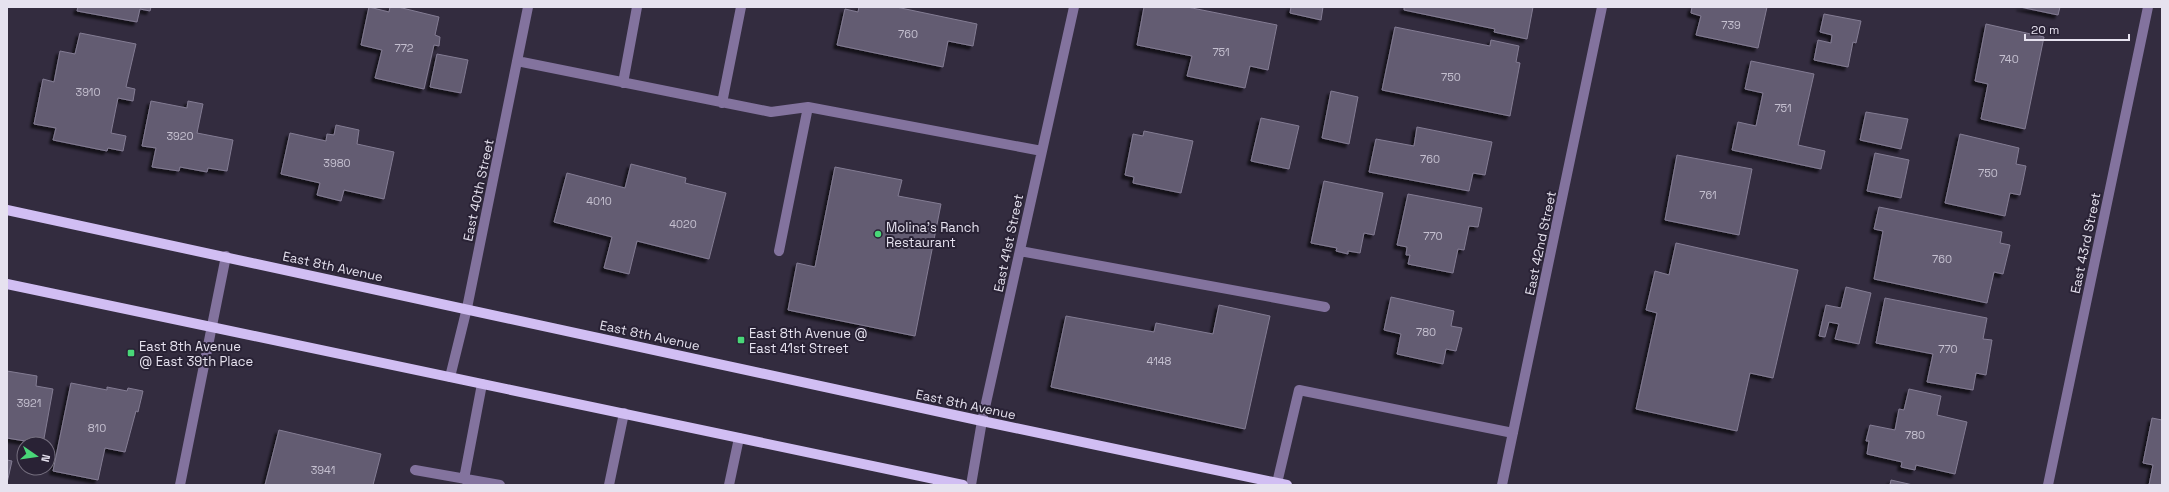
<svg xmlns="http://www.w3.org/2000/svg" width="2169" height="492" font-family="'Space Grotesk',sans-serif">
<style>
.building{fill:#635c72;stroke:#837c93;filter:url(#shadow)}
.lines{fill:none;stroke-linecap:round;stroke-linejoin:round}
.minor{stroke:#83739e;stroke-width:10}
.major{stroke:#d1bef3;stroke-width:10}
.poi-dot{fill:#49d778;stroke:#292235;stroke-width:1.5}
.labels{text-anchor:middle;stroke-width:4;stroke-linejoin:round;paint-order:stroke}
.number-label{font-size:11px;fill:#c5c0d0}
.street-label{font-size:13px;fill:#e6e2ef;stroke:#292235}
.poi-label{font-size:13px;fill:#e6e2ef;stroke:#292235;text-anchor:start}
</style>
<defs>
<filter id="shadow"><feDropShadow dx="-3.5" dy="3.5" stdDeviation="1" flood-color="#0009"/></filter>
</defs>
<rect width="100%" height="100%" fill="#332c3f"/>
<path class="building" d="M78 7H151L150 11 140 9 137 22 77 11Z
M369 7 389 12 390 7H398L439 17 435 35 440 37 439 46 434 45 424 89 375 78 382 50 361 45Z
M859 7H896L977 24 973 46 948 41 943 67 837 45 845 9 858 12Z
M1144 7H1187L1277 25 1268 70 1250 66 1245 88 1187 76 1192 56 1137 45Z
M1291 7H1323L1321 20 1290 13Z
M1404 7H1533L1527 39 1494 32 1495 29 1404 10Z
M1692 7H1767L1758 48 1696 35 1701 16 1691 13Z
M2020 7H2060L2058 15Z
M1824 14 1861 21 1856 43 1853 42 1848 67 1814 60 1818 40 1831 43 1832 35 1820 32Z
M1986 24 2044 37 2025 129 1981 119 1988 84 1975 81Z
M1395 27 1490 46 1491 40 1519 46 1516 62 1520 63 1510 116 1382 90Z
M80 33 136 44 126 87 135 89 133 101 118 98 111 133 126 136 123 151 108 148 107 151 53 140 56 128 34 124 43 79 54 82 60 51 75 54Z
M437 54 468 60 461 93 430 87Z
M1751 61 1814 74 1798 145 1825 151 1821 169 1732 150 1738 122 1756 126 1763 93 1745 89Z
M1331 91 1358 97 1349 144 1322 138Z
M151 101 187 108 188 101 203 104 197 133 233 140 227 171 208 168 207 172 180 167 179 171 152 167 156 148 142 146Z
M1866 112 1908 119 1901 149 1860 140Z
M1261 118 1299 126 1289 169 1251 161Z
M336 125 359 130 357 144 394 152 384 199 344 190 341 201 317 195 320 183 281 174 290 133 326 141 327 134 334 135Z
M1417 127 1492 142 1485 175 1473 173 1469 191 1369 172 1376 139 1414 146Z
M1144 131 1193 141 1181 193 1133 183 1134 177 1125 175 1133 134 1143 136Z
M1960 134 2019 148 2016 164 2026 166 2023 181 2020 195 2010 193 2005 216 1945 203Z
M1875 153 1909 160 1901 198 1867 191Z
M1677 155 1752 169 1739 235 1665 220Z
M631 164 686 178 685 183 726 193 709 259 637 241 629 274 604 268 612 237 554 222 567 173 625 188Z
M835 167 902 180 898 196 941 204 915 336 788 310 797 263 815 267Z
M1324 181 1383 193 1374 235 1364 233 1360 253 1348 251V254L1336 251 1337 248 1311 243Z
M1408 194 1482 208 1478 227 1469 226 1464 250 1458 249 1453 273 1408 264 1410 255H1406L1407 247 1397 245Z
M1879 207 2002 232 2000 243 2010 245 2003 274 1994 272 1987 303 1874 279 1883 231 1874 229Z
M1676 243 1798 270 1773 378 1750 373 1737 431 1636 409 1657 313 1646 310 1655 271 1669 275Z
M1846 287 1871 293 1859 344 1835 339 1839 324 1829 322 1825 337 1819 336 1826 305 1841 308Z
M1391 297 1454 311 1451 326 1462 328 1456 351 1446 349 1443 364 1397 354 1401 334 1384 330Z
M1885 298 1987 318 1983 339 1992 340 1986 375 1976 373 1973 390 1927 382 1933 354 1876 343Z
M1219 305 1270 316 1245 429 1051 387 1066 316 1154 332 1156 323 1213 334Z
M7 371 37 376 36 386 53 389 43 444 7 438Z
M71 383 107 390V387L127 391 128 388 143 391 138 412 136 411 125 452 105 448 98 480 53 471Z
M1909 389 1941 396 1937 415 1967 422 1955 474 1916 465 1915 470 1901 467 1902 462 1867 454 1869 441H1866L1870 425 1895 430 1899 409 1904 410Z
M2152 418 2162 420V485H2149L2153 465 2143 463Z
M279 430 381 454 373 485H265Z
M7 460 12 461 7 483Z
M1891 480 1913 485H1890Z"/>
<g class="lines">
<path class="minor" d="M517 61 771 112 808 107
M623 83 637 7
M722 103 741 7
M779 251 808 107 1042 151
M1020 251 1325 307
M450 377 467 308 528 7
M415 470 500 485
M464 479 482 384
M1277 483 1299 390 1513 433
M180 485 226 256
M609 485 624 413
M729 485 739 438
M971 485 982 421 1074 7
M1502 485 1602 7
M2048 485 2148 7"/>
<path class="major" d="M7 210 982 421 1287 485
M7 284 963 485"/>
</g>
<g class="poi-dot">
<circle cx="878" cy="234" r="4"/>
<rect x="737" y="336" width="8" height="8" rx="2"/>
<rect x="127" y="349" width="8" height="8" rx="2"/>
</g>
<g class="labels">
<g class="number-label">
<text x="1731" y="29">739</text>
<text x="908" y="38">760</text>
<text x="404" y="52">772</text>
<text x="1221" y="56">751</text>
<text x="2009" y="63">740</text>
<text x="1451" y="81">750</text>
<text x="88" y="96">3910</text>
<text x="1783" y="112">751</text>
<text x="180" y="140">3920</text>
<text x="1430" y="163">760</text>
<text x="337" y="167">3980</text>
<text x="1988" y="177">750</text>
<text x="1708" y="199">761</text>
<text x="599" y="205">4010</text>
<text x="683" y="228">4020</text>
<text x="1433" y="240">770</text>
<text x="1942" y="263">760</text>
<text x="1426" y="336">780</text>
<text x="1948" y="353">770</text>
<text x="1159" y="365">4148</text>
<text x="29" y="407">3921</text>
<text x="97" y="432">810</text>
<text x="1915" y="439">780</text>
<text x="323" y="474">3941</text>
</g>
<g class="street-label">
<text transform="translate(478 190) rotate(-78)" y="5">East 40th Street</text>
<text transform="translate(1008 243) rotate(-78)" y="5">East 41st Street</text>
<text transform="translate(1540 243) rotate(-78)" y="5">East 42nd Street</text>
<text transform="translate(2085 243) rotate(-78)" y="5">East 43rd Street</text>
<text transform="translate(333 266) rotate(12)" y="5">East 8th Avenue</text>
<text transform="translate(650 335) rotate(12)" y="5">East 8th Avenue</text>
<text transform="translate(966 404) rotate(12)" y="5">East 8th Avenue</text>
</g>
<g class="poi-label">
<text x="886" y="232">Molina's Ranch<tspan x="886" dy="15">Restaurant</tspan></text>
<text x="749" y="338">East 8th Avenue @<tspan x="749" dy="15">East 41st Street</tspan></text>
<text x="139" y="351">East 8th Avenue<tspan x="139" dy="15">@ East 39th Place</tspan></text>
</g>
</g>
<rect width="2169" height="492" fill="none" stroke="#e6e2ef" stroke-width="16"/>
<g transform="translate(36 456) rotate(103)"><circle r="19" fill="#292235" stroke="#756f7f"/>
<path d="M0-3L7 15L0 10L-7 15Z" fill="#49d778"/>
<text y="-6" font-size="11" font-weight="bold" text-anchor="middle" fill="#e6e2ef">N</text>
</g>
<path d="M2025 34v6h104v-6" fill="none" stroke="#e6e2ef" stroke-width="2"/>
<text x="2031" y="34" font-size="12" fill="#e6e2ef" stroke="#292235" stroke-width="3" paint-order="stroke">20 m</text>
</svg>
